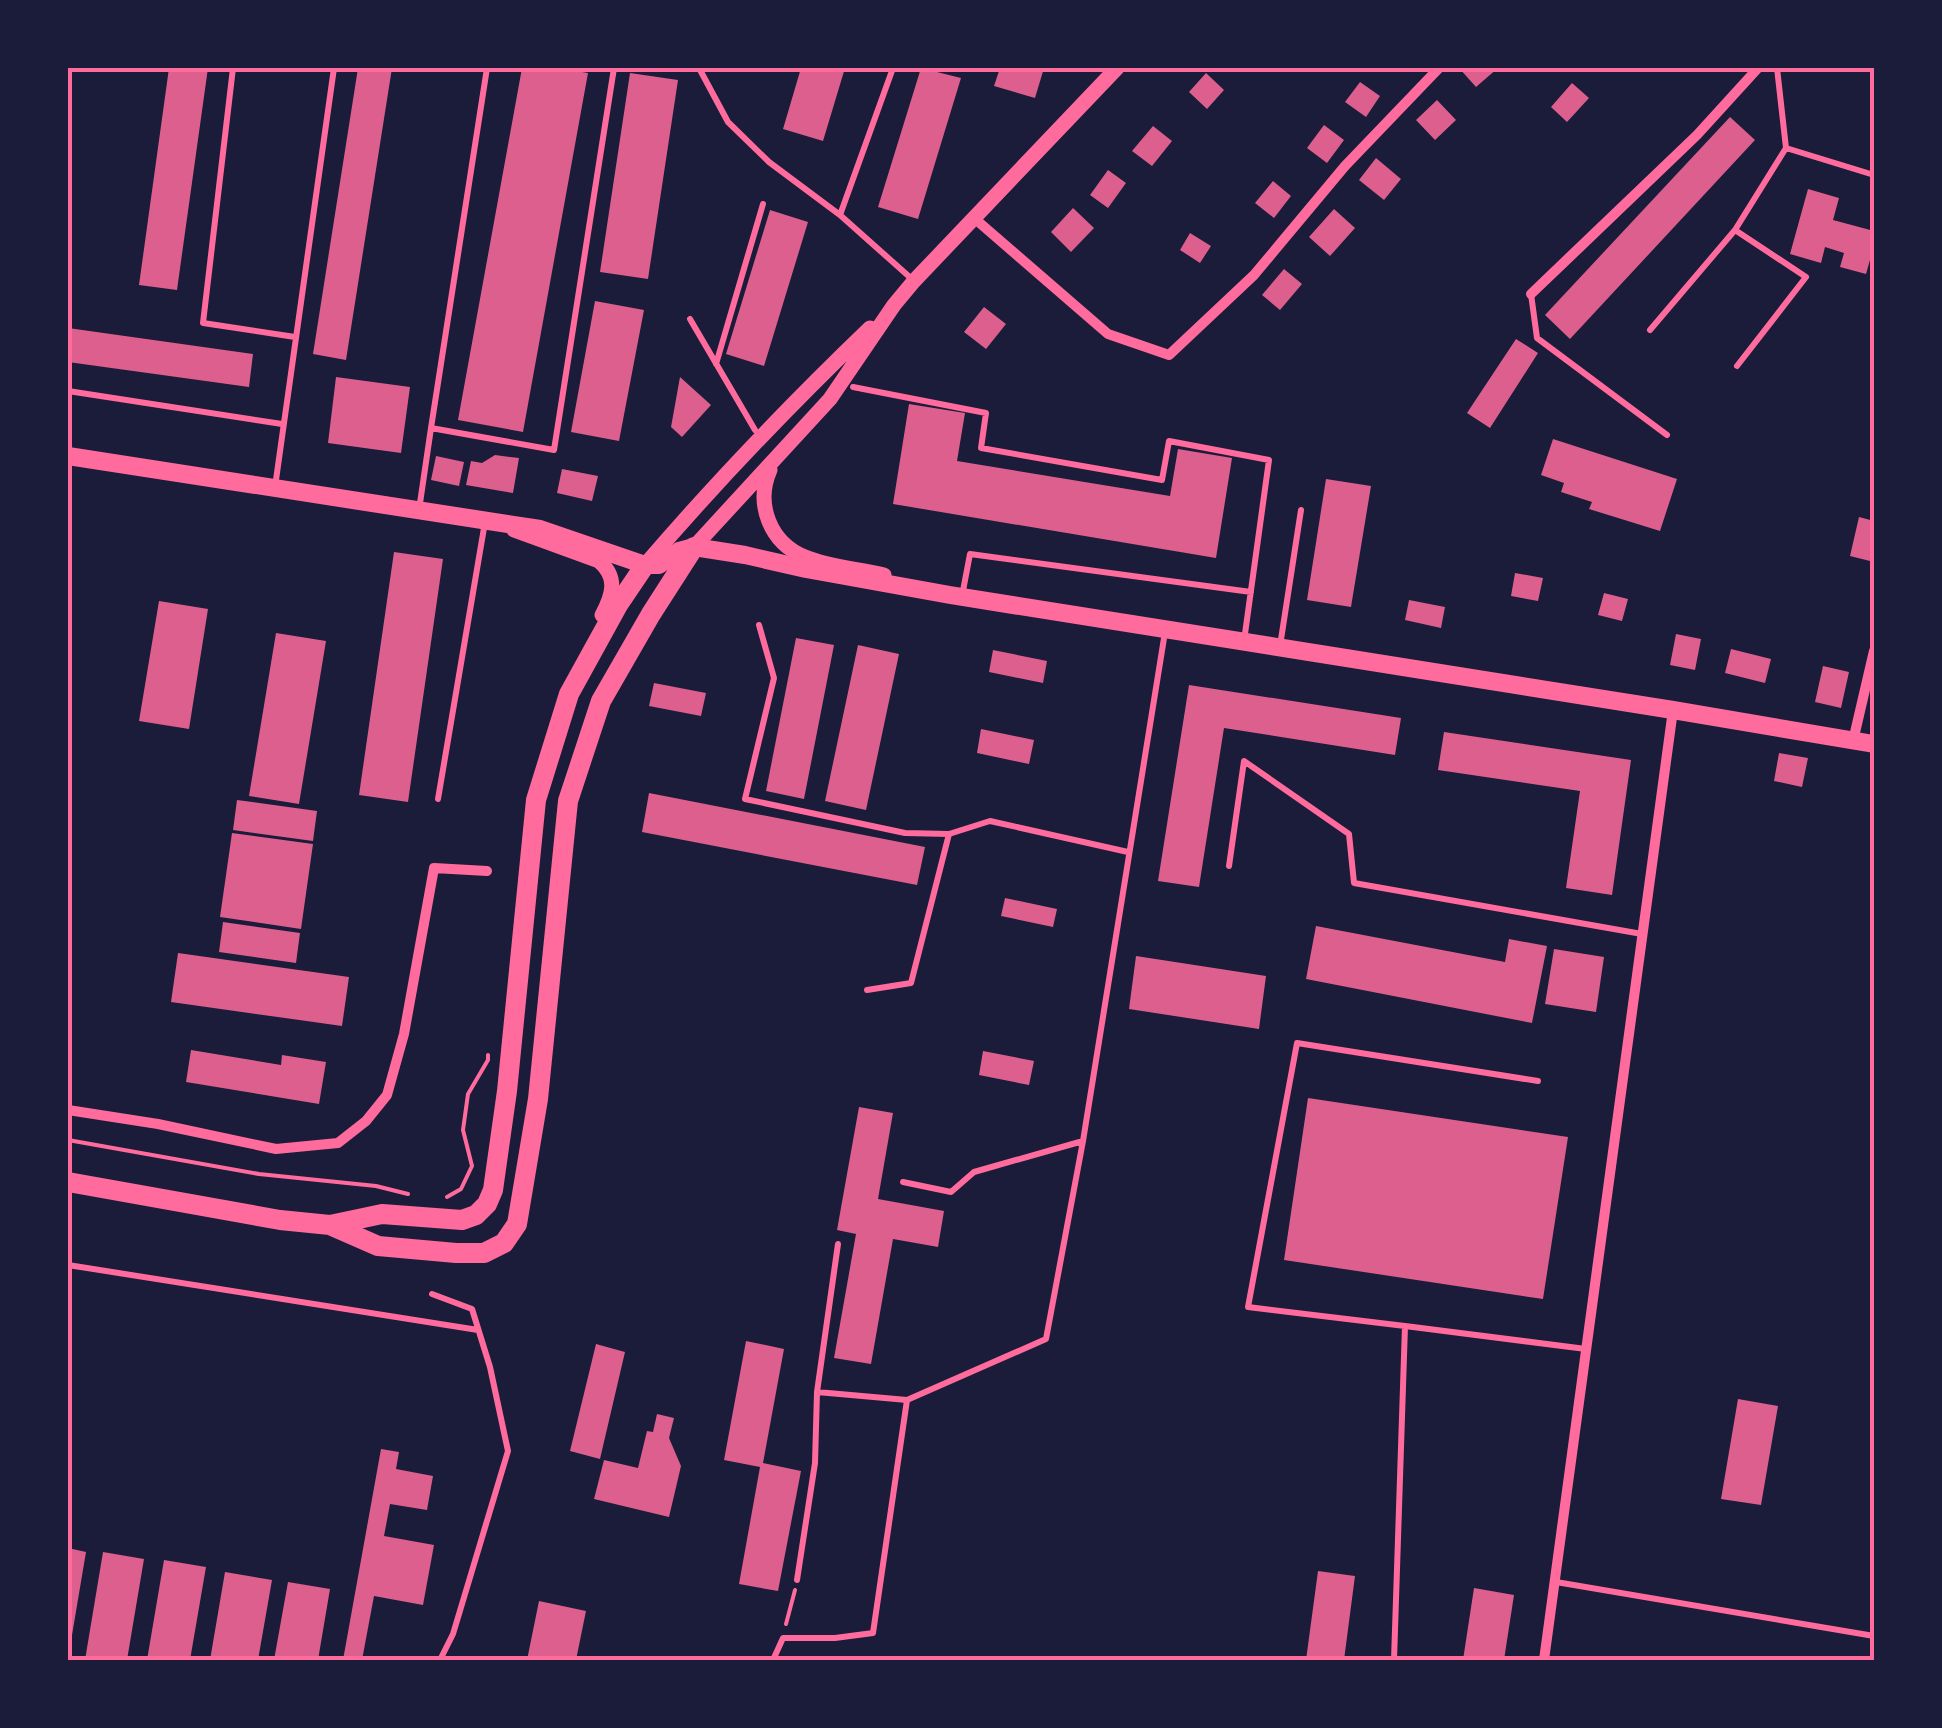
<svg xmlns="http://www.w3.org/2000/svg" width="1942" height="1728" font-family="Barlow,sans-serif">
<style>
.building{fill:#dd5f8e}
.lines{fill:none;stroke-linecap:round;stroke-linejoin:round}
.path{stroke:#ff6b9d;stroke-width:4}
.service{stroke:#ff6b9d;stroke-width:6}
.minor{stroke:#ff6b9d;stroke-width:10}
.tertiary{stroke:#ff6b9d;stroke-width:15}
.secondary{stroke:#ff6b9d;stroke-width:18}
.primary{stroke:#ff6b9d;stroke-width:20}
.neatline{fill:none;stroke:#ff6b9d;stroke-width:4}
</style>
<rect width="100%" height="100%" fill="#1b1b3a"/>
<path class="building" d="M169 68H208L177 290 139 285Z
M358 68H392L346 360 313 354Z
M522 68H558L588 73 523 432 458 420Z
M801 68H845L823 141 783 129Z
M921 68 961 78 918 219 878 207Z
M1000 68H1044L1035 98 994 86Z
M1459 68H1498L1476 87Z
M630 73 678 80 648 279 600 272Z
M1206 73 1224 90 1207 109 1189 92Z
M1360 82 1380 96 1366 117 1345 102Z
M1572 83 1589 98 1567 122 1551 107Z
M1437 100 1456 120 1435 140 1416 120Z
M1730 117 1755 140 1570 339 1545 315Z
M1324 125 1344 140 1327 163 1307 148Z
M1153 126 1172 141 1152 166 1132 151Z
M1376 158 1401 179 1384 200 1359 180Z
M1108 170 1126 183 1108 208 1090 195Z
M1273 181 1291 196 1274 218 1255 203Z
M1808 189 1839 198 1833 220 1874 231V261L1870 260 1866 274 1840 267 1844 253 1825 247 1821 263 1790 254Z
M1073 208 1094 228 1071 252 1051 232Z
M1334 209 1355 228 1330 256 1309 237Z
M770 210 808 222 764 366 726 354Z
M1190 233 1211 246 1200 263 1180 250Z
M1284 269 1302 284 1280 310 1262 295Z
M595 301 644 310 619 441 571 432Z
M984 307 1006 324 986 349 964 332Z
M68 328 253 354 249 387 68 362Z
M1516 339 1538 353 1490 428 1467 413Z
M336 377 410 387 401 453 328 443Z
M680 377 711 405 682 437 671 427Z
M909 404 965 413 957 461 1170 496 1178 449 1232 458 1216 558 893 504Z
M1553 439 1677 479 1660 531 1589 509 1592 502 1561 492 1564 483 1541 475Z
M495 455 519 458 513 493 466 485 471 461 482 463Z
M436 456 464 462 459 486 431 480Z
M562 469 598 476 592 501 557 493Z
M1326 479 1371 486 1351 607 1307 600Z
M1859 517 1874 521V562L1850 556Z
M394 552 443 559 408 802 359 795Z
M1515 573 1543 578 1538 601 1511 596Z
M1604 593 1628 599 1622 621 1598 615Z
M1409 600 1445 607 1441 628 1405 620Z
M159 601 208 609 189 729 139 721Z
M276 633 326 641 299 804 249 796Z
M1676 634 1701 639 1695 670 1670 665Z
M796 638 834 645 804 799 766 791Z
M858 645 899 654 866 810 825 801Z
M1731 649 1771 659 1765 683 1725 673Z
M993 650 1047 661 1043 683 989 672Z
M1823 666 1849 672 1841 708 1815 702Z
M654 683 706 693 701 716 649 706Z
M1189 685 1401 718 1395 755 1224 728 1199 887 1158 881Z
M981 729 1034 740 1029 764 977 753Z
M1444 732 1631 760 1612 895 1566 888 1580 791 1438 770Z
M1779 753 1808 758 1802 787 1774 781Z
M649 793 925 847 917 885 642 832Z
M237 800 317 811 313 841 233 830Z
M232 833 313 844 301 929 220 917Z
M1005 898 1057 909 1053 927 1001 916Z
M223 922 300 933 296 963 219 952Z
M1316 926 1505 962 1509 939 1547 946 1532 1023 1306 979Z
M1554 949 1604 957 1596 1012 1545 1004Z
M178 953 349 977 342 1026 171 1002Z
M1136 956 1266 976 1259 1029 1129 1009Z
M191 1050 281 1065 282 1055 326 1062 319 1104 186 1082Z
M983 1051 1034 1061 1029 1085 979 1075Z
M1308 1098 1568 1137 1543 1299 1284 1260Z
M859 1107 893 1113 878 1199 944 1211 938 1247 893 1239 871 1364 834 1358 856 1234 837 1230Z
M746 1341 784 1349 763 1463 801 1471 778 1591 739 1584 760 1467 724 1460Z
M596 1344 625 1352 600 1459 570 1451Z
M1738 1399 1778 1406 1761 1505 1721 1499Z
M657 1414 674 1418 669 1438 681 1466 669 1517 594 1499 604 1460 638 1468 647 1431 653 1432Z
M381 1449 399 1452 396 1469 433 1476 427 1510 390 1504 384 1536 434 1545 423 1605 374 1596 362 1660H343Z
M68 1548 86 1552 70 1647H68Z
M103 1552 144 1559 127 1660H85Z
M164 1560 206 1567 190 1660H147Z
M1318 1571 1355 1576 1344 1660H1306Z
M225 1572 272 1580 258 1660H210Z
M288 1582 330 1589 318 1660H274Z
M1474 1588 1514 1595 1504 1660H1463Z
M539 1601 586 1611 576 1660H527Z"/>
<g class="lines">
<path class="path" d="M68 1140 259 1174 376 1186 408 1194
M447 1197 461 1189 472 1166 463 1130 468 1094 488 1060V1055
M786 1624 795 1590"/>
<path class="service" d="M233 68 203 323 295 337
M699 68 728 122 769 162 840 215 913 280
M971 68H973
M1777 68 1786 148
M1786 148 1874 175
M840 215 893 68
M1735 230 1806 277 1737 366
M1531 294 1537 338 1667 435
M690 319 755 430
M1650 330 1735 230 1786 148
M716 364 763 204
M853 387 986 413 981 448 1162 480 1169 441 1269 460 1244 641
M68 391 282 424
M431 428 487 68
M275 487 334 68
M419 510 431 428 554 450 614 68
M962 596 970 554 1251 592
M759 625 774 678 745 799 905 833 949 834 990 821 1128 852
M1280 646 1301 510
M438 799 485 522
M1229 866 1244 761 1349 834 1354 883 1642 934
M867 990 911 983 949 834
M903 1182 951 1192 974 1172 1083 1141
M68 1265 478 1330
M432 1294 472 1309 490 1367 508 1451 453 1634 440 1660
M1405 1326 1248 1307 1297 1043 1538 1081
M817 1392 907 1400 1046 1339 1083 1141 1165 632
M797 1580 815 1463 817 1392 838 1244
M1556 1582 1874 1636
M773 1660 783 1638H835L873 1633 907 1400
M1394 1660 1405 1326 1586 1349"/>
<path class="minor" d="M974 218 1108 334 1169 355 1254 275 1345 166 1439 68
M1531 294 1697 135 1758 68
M1853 741 1874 651
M68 1110 158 1124 276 1149 338 1143 366 1121 387 1095 404 1034 434 868 487 871
M1544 1660 1673 710"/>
<path class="tertiary" d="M770 470C755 504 770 543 805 557 829 567 859 569 884 575
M514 530 599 561C618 577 613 595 602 615
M694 547 830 399 894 305 914 281 1117 68
M645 565C716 482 791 404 870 328"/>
<path class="secondary" d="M68 456 540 529 645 565H659L679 551 694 547 745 555 806 569 950 595 1673 710 1874 744"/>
<path class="primary" d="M68 1182 280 1220 330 1225 378 1246 456 1253H484L504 1243 517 1224 538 1099 568 801 601 701 651 614 694 547
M330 1225 382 1214 462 1220 476 1215 487 1204 493 1190 507 1091 536 800 569 694 618 605 645 565"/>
</g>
<rect width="1942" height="1728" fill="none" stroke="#1b1b3a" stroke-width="140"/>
<rect x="70" y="70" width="1802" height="1588" class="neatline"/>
</svg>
